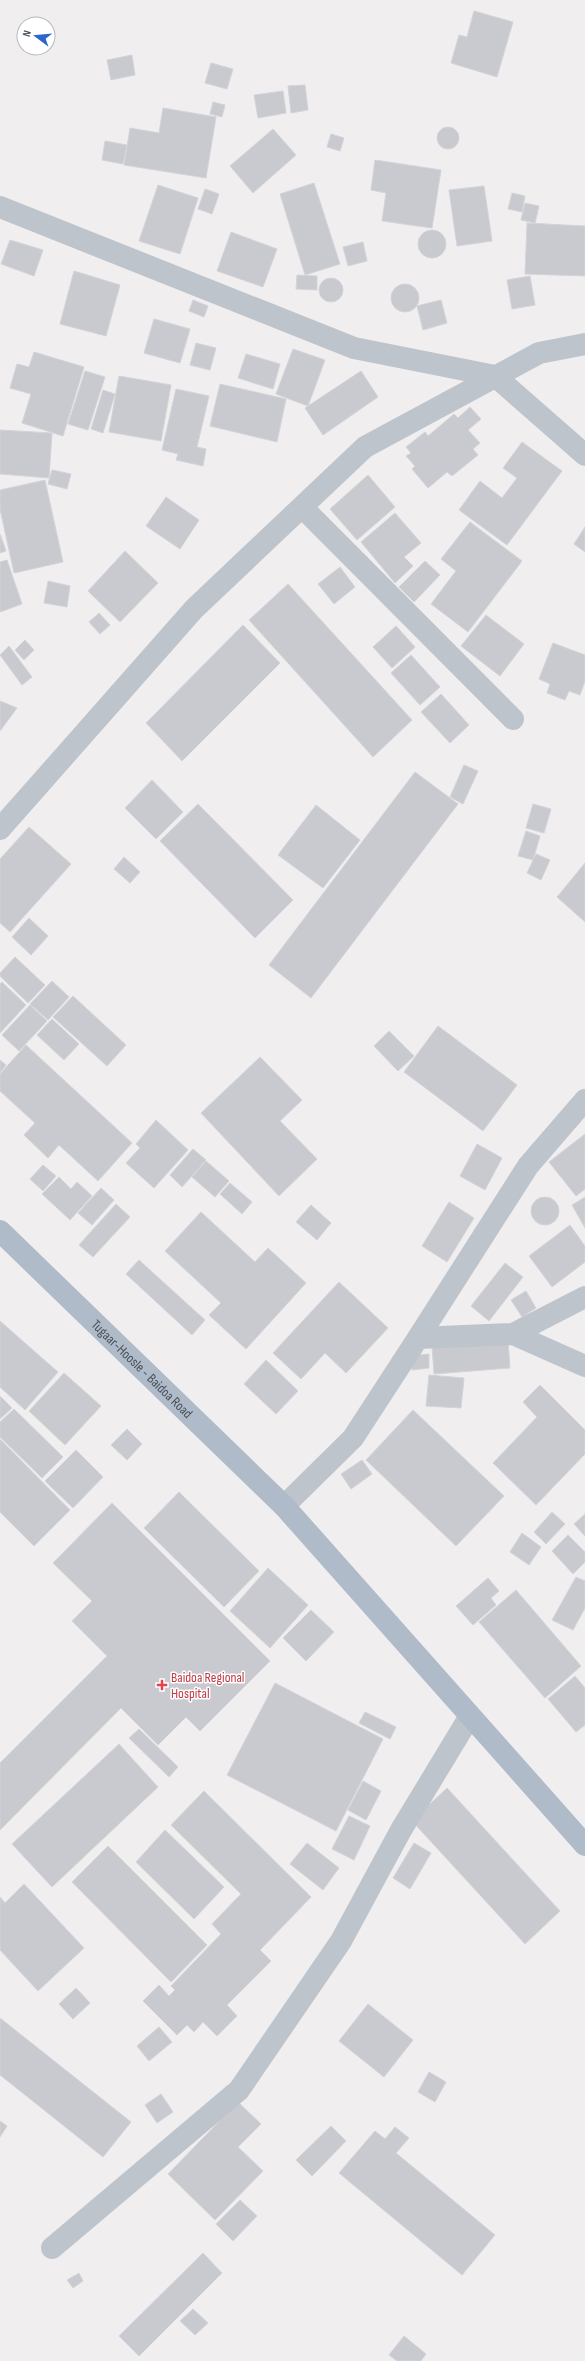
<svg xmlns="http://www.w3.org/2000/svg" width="585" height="2361" font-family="'Sofia Sans Condensed',sans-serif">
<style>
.building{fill:#c9cad0;stroke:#d3d4d9}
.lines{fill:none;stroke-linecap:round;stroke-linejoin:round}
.minor{stroke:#bec4cc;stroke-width:22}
.major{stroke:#b0bbca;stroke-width:22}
.health-dot{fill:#e0444e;stroke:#fff;stroke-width:1.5}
.labels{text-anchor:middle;stroke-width:3;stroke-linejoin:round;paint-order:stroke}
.street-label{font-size:14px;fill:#485059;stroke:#fff}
.health-label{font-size:14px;fill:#be3a42;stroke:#fff;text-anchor:start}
</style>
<rect width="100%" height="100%" fill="#f0eeee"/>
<path class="building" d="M474 11 513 22 497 77 451 63 459 35 467 37Z
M132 55 135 75 111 80 107 60Z
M211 63 233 69 227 89 205 83Z
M305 85 308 110 291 113 288 86Z
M283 91 286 113 258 118 254 95Z
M213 102 225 105 222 117 210 114Z
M163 108 216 117 206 178 124 165 130 128 159 133Z
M437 138a11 11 0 1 1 22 0a11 11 0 1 1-22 0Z
M273 129 296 155 253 193 230 166Z
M331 134 344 138 340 151 327 147Z
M105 141 127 145 123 164 102 160Z
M375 160 441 170 432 228 382 221 386 193 371 190Z
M314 183 340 264 305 275 280 194Z
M158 185 198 198 180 254 139 241Z
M484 186 492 241 457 246 449 190Z
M205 189 219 194 212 214 198 209Z
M512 193 525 196 522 212 508 209Z
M525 203 539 206 535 223 521 220Z
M527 223 585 226V276L525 274Z
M418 244a14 14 0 1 1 28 0a14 14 0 1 1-28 0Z
M231 232 277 249 263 287 217 271Z
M10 240 43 250 34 276 1 264Z
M363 242 367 261 348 266 343 247Z
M74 271 120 285 106 336 60 324Z
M297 275 317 276V290L296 289Z
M530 276 535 305 512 309 507 280Z
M319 290a12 12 0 1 1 24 0a12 12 0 1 1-24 0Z
M391 298a14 14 0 1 1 28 0a14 14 0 1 1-28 0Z
M193 300 208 306 204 317 189 311Z
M441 300 447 323 423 330 417 306Z
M154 319 190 329 180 363 144 353Z
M196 343 216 348 210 370 190 365Z
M293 349 325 360 308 406 276 394Z
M34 352 84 367 63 436 22 423 31 394 10 388 17 364 29 367Z
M246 354 280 364 273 389 238 378Z
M85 371 105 377 88 430 68 424Z
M361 371 378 397 323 435 305 408Z
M119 376 171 385 161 441 109 432Z
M220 384 286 399 277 442 210 426Z
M176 389 209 396 197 447 206 449 203 466 176 460 178 454 162 450Z
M103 390 115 394 103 433 91 429Z
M470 407 481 419 468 430 480 443 473 449 478 455 452 476 447 472 428 488 412 469 415 466 406 456 411 453 406 447 425 432 428 436 454 414 458 418Z
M0 430 52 433 49 478 0 474Z
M522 442 562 471 507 545 459 510 480 481 502 498 517 478 503 468Z
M52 470 71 474 67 489 48 484Z
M368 475 395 507 357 540 330 509Z
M45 480 63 562 14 573 0 509V490Z
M166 497 199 520 180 549 146 526Z
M395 513 421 543 404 557 413 566 395 583 361 542Z
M470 522 522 561 468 632 431 604 456 571 441 559Z
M585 527V552L574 544Z
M0 534 6 551 0 553Z
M125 551 158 583 120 622 88 591Z
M7 560 22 604 0 612V562Z
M425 561 440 575 414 602 399 587Z
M340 567 355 587 334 604 318 584Z
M48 581 70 586 67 607 44 603Z
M288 584 412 720 373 757 249 620Z
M99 613 110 625 100 634 89 622Z
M486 615 524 644 500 676 461 646Z
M243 625 280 663 182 761 146 723Z
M396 626 415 647 392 668 373 647Z
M25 640 34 650 24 660 15 650Z
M553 643 585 655V681L580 695 569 691 565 700 547 693 550 684 539 679Z
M9 646 32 677 22 685 0 655Z
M411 655 440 687 420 705 391 673Z
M441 694 469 725 450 743 421 712Z
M0 701 17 708 0 731Z
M464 765 478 771 463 804 450 797Z
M415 772 458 804 311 998 269 965Z
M152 780 183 812 156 839 125 808Z
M198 804 293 900 255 938 160 841Z
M533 804 551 809 544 833 526 828Z
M316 805 360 840 323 888 278 855Z
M29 827 71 864 10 932 0 923V859Z
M526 831 540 836 533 860 518 856Z
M536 854 550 860 541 880 527 873Z
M124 857 140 872 130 883 114 869Z
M585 863V922L557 897Z
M29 918 48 936 31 955 12 937Z
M15 957 45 985 28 1003 0 976V973Z
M52 981 69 997 48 1020 30 1004Z
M2 982 26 1005 0 1033V984Z
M73 996 126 1045 107 1066 53 1017Z
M30 1005 47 1021 19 1051 2 1035Z
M52 1019 79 1044 64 1060 37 1035Z
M438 1026 517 1085 483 1131 404 1072Z
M389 1031 414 1056 398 1071 374 1046Z
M26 1045 132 1143 98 1181 59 1145 48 1158 24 1135 35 1123 0 1091V1074Z
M260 1057 302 1100 280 1121 317 1159 279 1196 201 1113Z
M0 1060 6 1065 0 1073Z
M156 1120 188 1150 154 1188 126 1163 140 1148 136 1144Z
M585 1134V1189L576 1196 549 1162Z
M477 1144 502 1158 485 1190 460 1176Z
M193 1149 206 1160 182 1187 170 1175Z
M206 1161 229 1181 215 1197 192 1177Z
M43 1165 56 1176 43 1191 30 1179Z
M59 1177 71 1189 77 1182 92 1196 70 1220 42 1194Z
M230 1183 252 1202 242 1214 220 1194Z
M101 1188 114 1200 92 1225 78 1213Z
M585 1197V1228L572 1205Z
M531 1211a14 14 0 1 1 28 0a14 14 0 1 1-28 0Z
M449 1202 474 1218 447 1262 422 1246Z
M116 1204 130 1217 93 1257 79 1245Z
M311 1205 331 1223 317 1240 296 1222Z
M201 1212 255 1262 268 1248 306 1283 246 1349 209 1315 221 1303 165 1251Z
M570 1225 585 1246V1262L552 1287 529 1256Z
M139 1260 205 1320 192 1335 126 1274Z
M505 1263 523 1277 489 1321 471 1306Z
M339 1282 388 1328 346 1373 325 1353 301 1379 273 1353Z
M526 1291 536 1308 522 1317 511 1300Z
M0 1321 58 1372 25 1410 0 1387Z
M508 1340 510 1368 434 1374 432 1346Z
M429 1354V1368L412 1370 411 1356Z
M266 1360 298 1391 276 1414 244 1384Z
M64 1373 101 1406 65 1445 29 1411Z
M429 1375 464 1378 461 1408 426 1406Z
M540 1385 585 1430V1454L536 1505 493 1463 537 1417 523 1402Z
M0 1396 12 1408 0 1419Z
M14 1409 63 1457 42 1478 0 1437V1422Z
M413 1410 504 1496 456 1546 366 1460Z
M127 1429 142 1444 127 1460 111 1445Z
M0 1439 70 1510 34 1546 0 1512Z
M76 1450 103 1477 73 1508 45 1481Z
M362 1460 372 1474 351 1489 341 1474Z
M179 1492 259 1571 224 1607 144 1528Z
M112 1503 270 1661 200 1731 186 1717 158 1745 121 1708 0 1830V1763L107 1656 72 1621 92 1601 53 1563Z
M552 1512 565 1524 546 1544 534 1532Z
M585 1514V1536L574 1524Z
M522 1533 541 1547 529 1565 510 1552Z
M568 1535 585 1552V1562L573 1574 552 1551Z
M268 1568 308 1605 270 1648 230 1611Z
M576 1577 585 1581V1608L573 1630 552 1620Z
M488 1578 499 1591 491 1598 496 1605 473 1625 456 1606Z
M516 1590 581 1666 545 1698 479 1622Z
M311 1610 334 1632 306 1661 283 1638Z
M575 1676 585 1688V1725L576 1732 548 1699Z
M275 1683 383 1739 336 1831 227 1775Z
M365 1712 396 1727 390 1739 359 1723Z
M139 1729 178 1767 169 1777 129 1738Z
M119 1744 158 1787 52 1887 12 1844Z
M363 1781 381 1791 366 1820 348 1810Z
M447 1788 560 1911 525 1944 412 1821Z
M204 1791 311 1897 260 1950 271 1961 227 2005 237 2016 217 2036 203 2022 194 2032 187 2025 177 2035 143 2001 159 1985 169 1996 175 1990 171 1986 221 1934 212 1924 241 1894 171 1825Z
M349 1816 370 1826 354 1860 332 1849Z
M165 1830 224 1887 194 1919 136 1862Z
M307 1843 339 1868 323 1890 290 1864Z
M414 1843 431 1853 410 1889 393 1878Z
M108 1846 207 1945 171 1982 72 1882Z
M24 1884 84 1948 38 1991 0 1950V1897L5 1903Z
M76 1988 90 2003 73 2019 59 2004Z
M368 2004 413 2040 384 2077 339 2041Z
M0 2018 131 2122 103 2157 0 2075Z
M159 2027 172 2042 149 2061 137 2046Z
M429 2072 446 2082 435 2102 418 2092Z
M161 2094 173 2112 157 2123 145 2105Z
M238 2102 261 2124 238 2147 263 2171 215 2220 168 2174Z
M0 2121 7 2126 0 2137Z
M331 2126 346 2141 312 2176 296 2160Z
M395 2127 409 2138 396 2153 495 2235 462 2275 339 2173 375 2131 385 2139Z
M240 2200 257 2216 233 2241 216 2224Z
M203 2253 222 2273 139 2356 119 2336Z
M79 2273 83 2281 73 2288 67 2280Z
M193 2309 208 2323 195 2335 180 2321Z
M404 2336 426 2354 421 2361H397L389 2355Z"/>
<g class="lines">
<path class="minor" d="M0 207 354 348 495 376 585 455
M302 507 513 719
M0 829 194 609 365 447 539 353 585 344
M513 1334 585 1297
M418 1338 528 1166 585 1100
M284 1506 353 1438 418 1338 513 1334 585 1366
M52 2248 239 2090 341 1941 401 1830 470 1716"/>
<path class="major" id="s1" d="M0 1231 284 1506 585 1845"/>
</g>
<path class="health-dot" d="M160 1679h4v4h4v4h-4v4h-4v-4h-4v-4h4z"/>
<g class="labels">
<g class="street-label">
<text dy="5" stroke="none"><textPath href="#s1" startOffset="198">Tugaar-Hoosle - Baidoa Road</textPath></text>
</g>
<g class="health-label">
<text x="171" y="1682">Baidoa Regional<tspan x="171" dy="16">Hospital</tspan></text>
</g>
</g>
<g transform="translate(36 36) rotate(286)"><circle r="19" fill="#ffffff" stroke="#b6b9bd"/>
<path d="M0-3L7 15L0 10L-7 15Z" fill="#2c66cd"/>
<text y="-6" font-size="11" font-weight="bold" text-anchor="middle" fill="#485059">N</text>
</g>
</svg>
